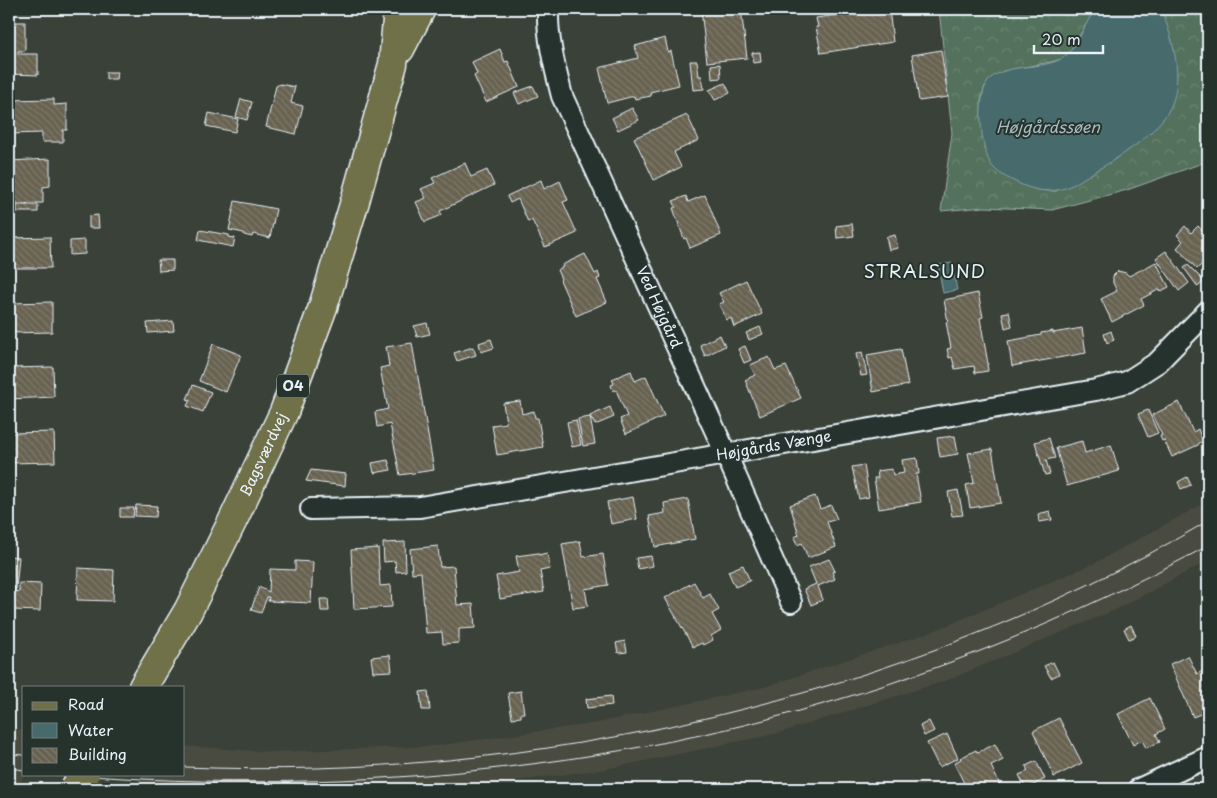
<svg xmlns="http://www.w3.org/2000/svg" width="1217" height="798" font-family="'Playpen Sans',sans-serif">
<style>
.built{fill:#484b40}
.forest{fill:url(#forest-crowns);stroke:#9db1aa}
.water{fill:#476b6c;stroke:#87a1a4}
.building{fill:url(#building-back-hatch);stroke:#e8f1f8}
.lines{fill:none;stroke-linecap:round;stroke-linejoin:round}
.street-casing{stroke:#e8f1f8;stroke-width:24}
.primary-casing{stroke:#e8f1f8;stroke-width:31}
.street{stroke:#26332d;stroke-width:20}
.primary{stroke:#6f704a;stroke-width:28}
.tram{stroke:#e8f1f8;stroke-width:1}
.primary-bridge-casing{stroke:#e8f1f8;stroke-width:31;stroke-linecap:butt}
.primary-bridge{stroke:#6f704a;stroke-width:28}
.labels{text-anchor:middle;stroke-width:4;stroke-linejoin:round;paint-order:stroke}
.shield{fill:#26332d;stroke:#aeb8bb;stroke-width:1}
.shield-label{font-size:14px;font-weight:bold;fill:#e8f1f8}
.street-label{font-size:15px;fill:#e8f1f8;stroke:#26332d}
.water-label{font-size:16px;font-style:italic;fill:#a8bbc0;stroke:#26332d}
.quarter-label{font-size:18px;letter-spacing:1px;fill:#e8f1f8;stroke:#26332d}
</style>
<defs>
<pattern id="forest-crowns" width="20" height="18" patternUnits="userSpaceOnUse" patternTransform="scale(1.25)"><rect width="20" height="18" fill="#52715b"/><path d="M2 6a3 3 0 1 1 6 0M12 15a3 3 0 1 1 6 0" fill="none" stroke="#6b8673"/></pattern>
<pattern id="building-back-hatch" width="6" height="6" patternUnits="userSpaceOnUse" patternTransform="scale(1.25)"><rect width="6" height="6" fill="#686251"/><path d="M-1 5l2 2M0 0l6 6M5-1l2 2" fill="none" stroke="#7e796b"/></pattern>
</defs>
<rect width="100%" height="100%" fill="#3a4138"/>
<filter id="ink" filterUnits="userSpaceOnUse"><feTurbulence type="fractalNoise" baseFrequency=".02" numOctaves="2"/><feDisplacementMap in="SourceGraphic" scale="10" xChannelSelector="R" yChannelSelector="G"/><feConvolveMatrix kernelMatrix="1 2 1 2 8 2 1 2 1" color-interpolation-filters="sRGB"/></filter>
<g filter="url(#ink)">
<path class="built" d="M1208 501V561L1115 610 948 680 775 734 606 769 456 789H133L143 774H184V746L269 752 435 746 597 723 764 687 931 632 1093 564Z
M9 729 24 730V774H26L15 789H9Z"/>
<path class="forest" d="M939 9H1095L1070 52 1061 59 1051 62 1003 71 985 86 981 99V116L1002 174C1022 184 1034 192 1057 191L1166 22 1161 9H1200L1208 64V161L1127 190 1052 210 984 207 941 211 952 133Z"/>
<path class="water" d="M1095 9H1161C1174 41 1188 89 1163 119 1141 147 1106 164 1076 183 1059 193 1041 193 1022 185 1012 180 1001 176 993 167 980 153 974 90 992 77 1012 63 1040 70 1061 59 1078 49 1084 24 1095 9Z
M952 263 957 290 943 293 938 265Z"/>
<path class="building" d="M701 9H741L747 58 707 62Z
M880 9H889L893 42 821 53 816 27H818L816 18Z
M9 22H25V51H18V54H38V75L9 74Z
M665 38 668 52 671 51 679 85 650 92 651 96 635 99 634 96 607 103 599 68 638 58 635 46Z
M500 49 505 62 508 61 519 87 486 102 474 76 477 74 472 62Z
M941 50 948 97 919 101 912 55Z
M760 52 761 62 753 63 752 53Z
M690 61H697L699 76H702L704 89 693 90Z
M720 64 721 78 712 79 711 65Z
M106 72H117L116 79H106Z
M725 83 730 93 715 100 709 90Z
M280 84 295 87 291 103 303 106 296 134 266 127 276 86Z
M533 86 538 96 519 104 514 93Z
M54 99V105L67 104V130H63V142H42V133L9 134V100Z
M241 99 252 102 247 120 236 117Z
M632 108 639 120 618 130 612 118Z
M209 113 238 119 235 132 206 126Z
M687 115 699 140 674 152 681 167 654 180 634 138Z
M50 159V186L43 187V203L9 204V161Z
M465 163 471 177 487 170 494 185 440 211 442 215 425 222 416 202 426 198 421 189 435 183 432 178Z
M541 180 544 189 560 181 568 200 563 202 577 233 545 247 532 220 528 222 518 199 510 203 507 196Z
M705 195 721 235 690 248 686 238 684 239 673 208 676 207 673 201 686 196 688 202Z
M235 201 276 209 270 238 253 234 252 237 244 235V233L229 230Z
M17 205H38V212H17Z
M98 215 99 228H89V216Z
M852 224 854 236 837 238 836 226Z
M1185 226 1191 233 1198 226 1208 237V258L1197 269 1177 248 1183 241 1177 235Z
M200 230 229 235V237L235 238 233 247 198 240Z
M895 235 898 248 889 250 886 237Z
M50 237 51 268H9V238Z
M85 240V254L70 255V241Z
M1166 251 1189 283 1179 291 1156 258Z
M585 254 595 274 598 272 600 278 597 279 607 302 576 316 560 280 561 279 557 270 563 267 562 265Z
M158 260H173V270L159 271Z
M1156 262 1169 287 1161 291 1160 289 1141 299 1144 305 1112 322 1101 299 1117 291 1113 283V276L1118 271 1126 273 1129 276Z
M1188 265 1204 281 1198 287 1184 268Z
M746 280 762 314 734 327 731 318 727 320 719 304 724 302 719 293Z
M978 293 983 317 980 318 988 364H987L988 371 975 373 974 366 955 369 952 357 949 358 947 349 951 348 946 322H948L944 300Z
M52 302V332L9 333V303Z
M1009 312 1012 326 1005 328 1002 313Z
M173 321 174 331 148 333 147 323Z
M427 323 430 334 417 337 414 326Z
M760 327 763 334 749 340 746 333Z
M1082 328 1086 353 1012 366 1008 341 1041 335V333L1053 331V333Z
M1111 331 1114 340 1107 343 1104 334Z
M720 335 725 346 705 356 700 345Z
M491 339 494 348 481 352 479 343Z
M412 343 434 470 400 475 390 424 377 427 375 412 388 409 380 368 389 366 386 347Z
M213 344 241 355 226 392 199 381Z
M745 346 751 360 744 363 738 349Z
M473 347 476 355 457 361 454 353Z
M901 349 908 385 873 392 867 355Z
M862 352 867 375 861 376 856 354Z
M769 357 775 370 786 366 801 398 760 416 745 380 755 375 750 365Z
M53 367 54 397 9 399V368Z
M631 371 635 381 646 376 664 416 626 434 620 419 627 416 616 390 613 391 611 385 614 384 612 379Z
M193 385 211 392 203 412 187 406 190 400 187 399Z
M520 401 522 414 534 411 535 418H538L543 447 497 455 492 425 506 423 503 403Z
M1179 402 1193 432 1198 429 1203 441 1198 444V445L1172 457 1164 440 1162 441 1160 436 1162 435 1152 415Z
M610 407 614 417 595 425 590 416Z
M1148 410 1158 433 1148 437 1138 414Z
M590 417 595 444 583 446 578 419Z
M576 420 581 445 572 447 567 422Z
M54 432 55 462 10 463 9 433Z
M955 436 958 454 940 457 937 438Z
M1049 438 1055 458 1046 460 1050 474 1045 475 1035 442Z
M1082 441 1085 453 1111 445 1119 471 1067 486 1056 448Z
M992 449 1001 503 970 508 966 485 974 483 968 453Z
M917 458 919 474H916L921 502 879 509 874 478H878L877 471 892 469 893 475 904 473 902 460Z
M388 460 391 470 374 473 372 463Z
M864 465 869 497 859 499 852 467Z
M311 470 346 474 345 486 306 481Z
M1187 477 1191 485 1181 489 1178 482Z
M958 490 963 515 952 516 948 492Z
M815 496 820 509 831 505 837 519 827 522 836 547 808 558 802 543 797 545 794 537 799 535 790 505Z
M633 497 637 519 611 524 607 502Z
M688 499 695 539 655 547 649 516 665 513 664 503Z
M136 505 157 506 156 517 135 516Z
M120 508H134L133 517H120Z
M1050 511 1052 520 1039 522 1038 514Z
M580 541 583 557 603 554 608 585 585 589 588 606 573 608 562 544Z
M405 542 406 571 396 572 395 561 384 562 383 543Z
M438 546 440 567 454 566 457 605 473 604 475 628 459 629V643L443 644 442 632 426 633 421 572 412 573 410 549Z
M378 548 380 586 391 585 392 607 354 609 351 550Z
M538 553V555L547 553 550 569 540 571 544 592 500 599 496 576 519 572 516 556Z
M9 556 19 557 16 589 9 588Z
M651 556 653 566 638 569 636 558Z
M829 559 835 571 832 572 835 579 818 586 823 600 811 605 804 589 816 584 809 567Z
M295 561 313 562 311 603 268 601 269 597H267L261 613 251 610 259 587 269 592 270 569 295 570Z
M743 565 750 581 735 587 728 571Z
M78 568 114 570 113 601 77 600Z
M694 582 703 598 710 594 719 610 712 614 721 630 711 636 713 640 703 645 702 643 693 647 665 598Z
M19 583 41 584 40 611 13 610 14 591 19 592Z
M320 599H328L329 611H321Z
M1131 625 1136 636 1129 639 1124 629Z
M625 641 627 652 618 653 616 643Z
M390 655 392 671 373 672 371 657Z
M1188 656 1197 674 1208 668V711L1193 717 1170 664Z
M1053 662 1059 674 1051 678 1044 666Z
M428 691 430 710H422L420 692Z
M521 691 524 713H521V717L512 718 508 693Z
M611 696 612 705 587 708 586 699Z
M1150 698 1165 729 1156 734 1160 742 1146 748 1142 740 1133 745 1118 714Z
M1059 718 1082 763 1054 777 1033 731Z
M929 721 934 731 924 736 920 726Z
M947 734 958 758 939 767 927 743Z
M995 744 1003 760 991 766 1002 789H967L954 763 961 759 960 758 976 750 977 752 983 750Z
M1036 761 1045 779 1026 789 1019 775 1028 771 1026 766Z"/>
<g class="lines">
<g class="street-casing">
<g id="street">
<path id="s1" d="M548 9C547 39 555 68 562 96L726 454 791 602"/>
<path id="s2" d="M311 509 420 507 1096 390 1127 382 1158 362 1208 311"/>
<path d="M1139 789 1208 757"/>
</g>
</g>
<g class="primary-casing">
<g id="primary">
<path d="M400 49 421 9"/>
<path id="s3" d="M143 687 188 611 234 518 284 412 323 307 355 201 393 64 398 9"/>
</g>
</g>
<use href="#street" class="street"/>
<use href="#primary" class="primary"/>
<path class="tram" d="M9 754 24 755
M184 767C535 782 904 699 1208 521
M9 768 24 770
M65 774C360 798 664 767 943 665 1034 632 1122 591 1208 546"/>
<g class="primary-bridge-casing">
<path id="primary-bridge" d="M74 789 85 774"/>
</g>
<use href="#primary-bridge" class="primary-bridge"/>
</g>
</g>
<g class="labels">
<rect class="shield" x="277" y="374.5" width="32" height="23" rx="4"/>
<g class="shield-label">
<text x="293" y="391">O4</text>
</g>
<g class="street-label">
<text dy="5" stroke="none"><textPath href="#s1" startOffset="321">Ved Højgård</textPath></text>
<text dy="5" stroke="none"><textPath href="#s2" startOffset="468">Højgårds Vænge</textPath></text>
<text dy="5" stroke="none"><textPath href="#s3" startOffset="262">Bagsværdvej</textPath></text>
</g>
<g class="water-label">
<text x="1048" y="133">Højgårdssøen</text>
</g>
<g class="quarter-label">
<text x="925" y="278">STRALSUND</text>
</g>
</g>
<rect width="1217" height="798" fill="none" stroke="#26332d" stroke-width="30"/>
<rect x="15" y="15" width="1187" height="768" fill="none" stroke="#e8f1f8" stroke-width="2" filter="url(#ink)"/>
<rect x="22" y="686" width="162" height="90" fill="#26332d" stroke="#747f7e"/>
<rect x="32" y="702" width="25" height="8" fill="#6f704a" stroke="#747f7e"/>
<text x="68" y="710" font-size="15" fill="#e8f1f8">Road</text>
<rect x="32" y="723" width="25" height="15" fill="#476b6c" stroke="#747f7e"/>
<text x="68" y="736" font-size="15" fill="#e8f1f8">Water</text>
<rect x="32" y="748" width="25" height="15" fill="url(#building-back-hatch)" stroke="#747f7e"/>
<text x="68" y="760" font-size="15" fill="#e8f1f8">Building</text>
<path d="M1034 45v8h69v-8" fill="none" stroke="#e8f1f8" stroke-width="2.5"/>
<text x="1042" y="45" font-size="15" fill="#e8f1f8" stroke="#26332d" stroke-width="4" paint-order="stroke">20 m</text>
</svg>
